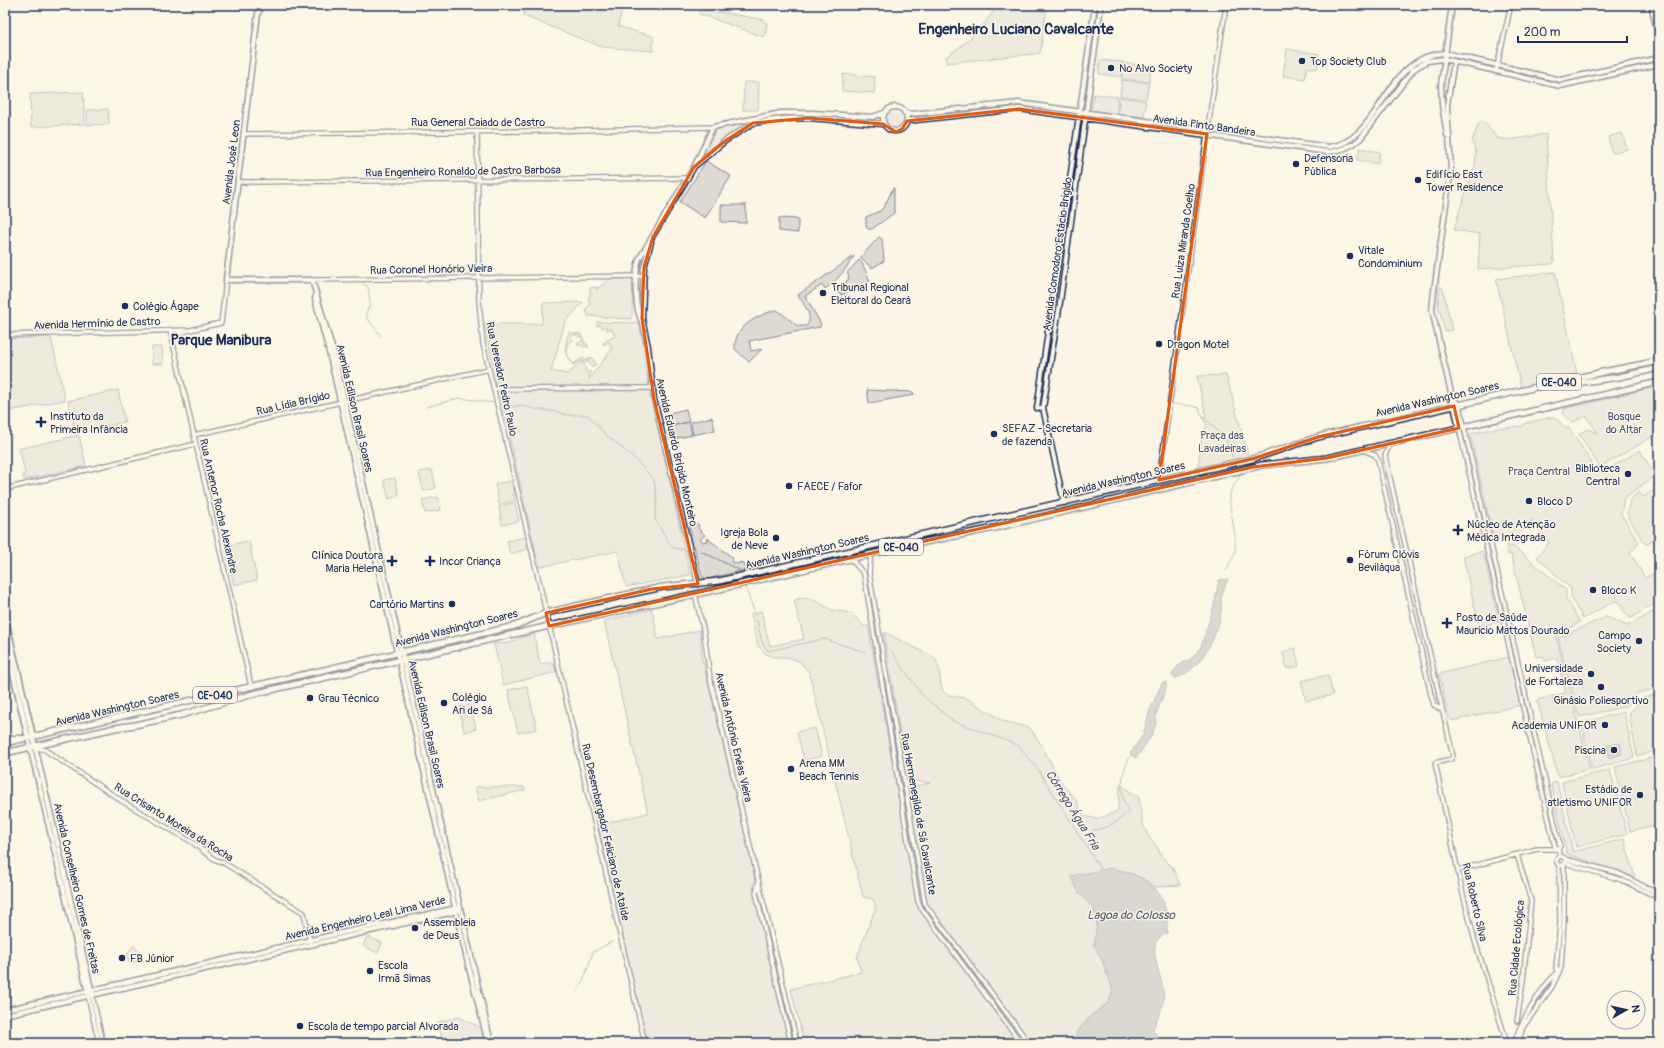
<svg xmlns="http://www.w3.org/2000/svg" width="1664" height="1048" font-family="Pangolin,sans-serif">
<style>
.green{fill:#dfdbd4;stroke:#7d8599}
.water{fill:#b2b4b8;stroke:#767f94}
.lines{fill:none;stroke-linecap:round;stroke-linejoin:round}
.stream{stroke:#767f94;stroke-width:1}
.tertiary-casing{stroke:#1b2f5e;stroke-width:6}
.secondary-casing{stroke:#1b2f5e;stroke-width:7}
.primary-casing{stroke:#1b2f5e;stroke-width:8}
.trunk-casing{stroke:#1b2f5e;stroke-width:8}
.tertiary{stroke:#fcf5e5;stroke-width:3.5}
.secondary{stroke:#fcf5e5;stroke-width:4}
.primary{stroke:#fcf5e5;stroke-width:4.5}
.trunk{stroke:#fcf5e5;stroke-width:5}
.marked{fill:none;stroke:#e8590c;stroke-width:3;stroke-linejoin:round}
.poi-dot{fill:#1b2f5e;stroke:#fcf5e5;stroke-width:1.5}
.labels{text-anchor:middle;stroke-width:3;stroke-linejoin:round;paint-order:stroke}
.shield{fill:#fcf5e5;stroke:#5e6a86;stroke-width:1}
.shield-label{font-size:10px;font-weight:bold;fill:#1b2f5e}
.poi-label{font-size:11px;fill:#1b2f5e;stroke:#fcf5e5;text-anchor:start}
.street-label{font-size:11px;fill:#1b2f5e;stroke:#fcf5e5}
.park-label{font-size:11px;fill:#425176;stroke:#fcf5e5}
.water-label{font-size:12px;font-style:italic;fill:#485779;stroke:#fcf5e5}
.district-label{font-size:15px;font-weight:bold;fill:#1b2f5e;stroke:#fcf5e5}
</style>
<rect width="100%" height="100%" fill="#fcf5e5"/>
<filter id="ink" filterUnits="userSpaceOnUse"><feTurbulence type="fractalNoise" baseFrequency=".025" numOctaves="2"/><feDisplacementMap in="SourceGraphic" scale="8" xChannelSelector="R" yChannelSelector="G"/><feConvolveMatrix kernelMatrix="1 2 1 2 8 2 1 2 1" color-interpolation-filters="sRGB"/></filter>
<g filter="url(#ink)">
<path class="green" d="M523 5H623L618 26 637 32 653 36V51L602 47 524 16Z
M997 5H1047L1040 53 946 63V57C970 39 982 31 997 5Z
M701 9 765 20 767 22 765 36 764 37 700 14 698 12Z
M1287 49 1319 54 1317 69 1307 67 1305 79 1283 76Z
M1100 60 1123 62 1121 77 1099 74Z
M1124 63 1151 66 1149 82 1122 79Z
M843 74 875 77 874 93 842 91Z
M1122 80 1149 83 1146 99 1120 96Z
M744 82H759L758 110H743Z
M83 92 85 124 31 127 30 94Z
M1094 94 1118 97 1116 114 1091 110Z
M1119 97 1146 101 1144 117 1118 114Z
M108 109 109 124 87 125V110Z
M885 119a10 10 0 1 1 20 0a10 10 0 1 1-20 0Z
M1479 122H1484L1497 138 1508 140 1546 134 1554 262 1552 264 1478 269 1480 234 1454 230 1460 209 1475 166 1476 153 1472 141Z
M743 123 745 125 721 140 704 157 701 158 715 130Z
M1622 133 1627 149 1612 153 1608 137Z
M1360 148 1380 152 1378 164 1357 160Z
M706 161 731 176 705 218 680 202Z
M893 188H894V213L872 229H868L866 226V217L880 211 884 207Z
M721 205H746V223L721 222Z
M779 218 798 219V233L779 231Z
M879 237 882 239 884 261 872 268 860 258Z
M854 256C846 269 838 280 825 289L822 285 805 296 821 324 820 327 749 341 751 351 762 349 749 362 735 349C733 327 759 314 777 310L798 326H806C815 317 803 304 798 295Z
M859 260 862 263 870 281 841 295 840 292 838 294 836 291C841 288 841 285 846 283V281L849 279 848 277 849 276 847 273Z
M1555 272 1577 374 1521 387 1496 279Z
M633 278 632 318 630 319 588 316 586 309 590 304 588 297 592 293H590V288L598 287 596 290 609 279Z
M1439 287H1442L1443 289 1452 330 1445 331 1438 305Z
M583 302 565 322 551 371 567 374 583 362 587 373 590 371 589 379 612 349 609 342 604 345 603 343 615 336 611 328 607 330 606 326 602 328 601 325 597 326V322L631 323 635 322 640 324 648 382 690 575 626 587 618 551 539 567 484 324H542L543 303Z
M569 332 578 334 580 333 585 343 584 344 586 343 589 348 587 346 583 347 581 344 578 346 577 344 583 340 581 336 578 337 576 334 571 337 573 340 567 344 568 348 565 350 573 364 583 358 585 361 592 357 596 364 592 368 588 361 585 363 583 361 573 365C562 353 565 346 569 332Z
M51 337 65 400 9 411 7 402H5V339Z
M152 347H162L163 364H152Z
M1226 375 1248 455 1246 458 1211 464 1200 468 1198 467 1202 435 1207 426 1203 417 1206 416 1197 376Z
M1654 387 1659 406V433L1602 466H1599L1579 434 1587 429 1598 433 1586 416 1573 422 1563 415 1564 409Z
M118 390 125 422 75 433 68 401Z
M867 390 913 392 914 395 869 403Z
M686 409 689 422 667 426 665 414Z
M712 417 715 430 693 435 691 422Z
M1552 417 1558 420 1566 429 1569 428 1597 471 1603 472 1640 450 1655 476 1624 498 1621 514 1639 543 1630 553 1645 578 1652 574 1659 583V601L1631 618 1628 616 1618 602 1614 601 1583 619 1571 597V589L1537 557 1549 543 1533 520 1514 539H1494L1470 434 1491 429 1522 426 1526 423Z
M689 422 692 435 670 440 668 427Z
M79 435 86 466 24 480 23 476 25 473 20 451 18 449Z
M432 470 436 488 423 491 419 472Z
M395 478 399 496 389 499 384 480Z
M511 481 515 501 499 504 495 484Z
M1659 487V536L1648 544 1644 543 1627 514 1630 500 1639 492 1643 497Z
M438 497 441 510 425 513 422 500Z
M515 503 519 521 502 525 499 506Z
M697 524 699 525 698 528 705 535 700 539 703 542 705 541 707 542 708 541 707 538 733 558 731 562 739 564 740 562 743 563 745 570 707 579 702 577 689 526Z
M526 537 528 549 510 554 507 541Z
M249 541 257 580 234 585 225 546Z
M1506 545 1514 547 1566 590V598L1580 622 1556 636 1590 769 1558 777 1537 700 1566 693 1557 658 1545 661 1543 656 1536 657 1511 554 1508 555Z
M1483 551 1499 622 1479 626 1463 556Z
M801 598 812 599 832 610 851 613 864 626H868L897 790 931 783 914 781 910 777 903 753 884 632 935 658 939 668 941 686 943 691 947 695 966 698 1003 721 1030 728 1042 746 1060 781 1076 800 1084 816 1097 819 1118 811 1120 784 1139 798 1142 822 1149 838 1157 846 1161 856 1173 868 1180 885 1155 887 1140 877 1112 868 1079 893 1094 908 1097 923 1095 945 1102 960 1113 990 1109 1002 1091 1016 1077 1032 1075 1043H804L791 989 861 972 857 957 876 907 873 899 863 897 809 672 799 661 788 657H774L766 654 758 646 751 614 761 611 770 646 804 639 794 600Z
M652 609 658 639 700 630 702 658 755 876 753 888 790 1043H647L598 825 648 813 604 621Z
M1653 612 1656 613 1659 625V688L1637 693 1627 706 1579 717 1558 638 1606 617 1628 626Z
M534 634 540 664 553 662 556 672 503 685 494 644 510 643 522 637Z
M1295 648 1299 666 1287 669 1283 652Z
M1509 657 1520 705 1452 721 1449 717 1439 674Z
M1328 675 1333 695 1306 701 1301 681Z
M527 686 537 729 518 733 508 690Z
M1659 694V750L1637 756 1629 714 1643 698Z
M471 705 476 729 464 732 459 707Z
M1624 712 1634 758 1592 769 1581 723Z
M815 728 822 756 804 760 797 732Z
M1659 756V824L1630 831 1615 767Z
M1610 770 1627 834 1576 847 1562 782Z
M1557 782 1573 852 1624 839 1635 877 1567 854 1551 784Z
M475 787H524L525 790 479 801Z
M367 936 382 943 378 953 363 946Z
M134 945 137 951H141V957L144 958 143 960 130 963 128 962V952Z
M460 1017 481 1028 484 1043H443L438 1022Z"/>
<path class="water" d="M1228 579C1225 586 1222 593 1221 600 1221 604 1222 608 1221 612 1218 635 1200 671 1176 678L1173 677 1172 674 1178 666 1192 658 1201 647 1214 606 1219 580Z
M1166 682V688L1156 715V723L1152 735 1136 758 1130 754 1143 735 1150 710 1162 683Z
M1620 743 1622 754 1609 758 1606 746Z
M1112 868C1121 871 1133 873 1141 878 1164 890 1168 909 1167 933 1164 935 1161 936 1159 938 1146 950 1167 984 1163 1002 1162 1011 1156 1020 1153 1029L1160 1043H1075L1077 1032 1091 1016 1109 1002 1113 990 1102 960 1094 945 1097 923 1094 908 1079 893 1071 876Z"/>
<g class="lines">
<path class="stream" d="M363 284 367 286 369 291 370 305 366 313 367 318 381 336
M500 404H508L512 407 521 405 535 409 558 412 566 415H588L605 434 635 459 654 480 657 501 655 520C662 529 666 539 673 548L687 550
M1175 404 1193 406 1199 408 1202 415 1226 440 1233 458
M426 407 460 398 494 403
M701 551 741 571
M1226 571 1235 553V535L1229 499 1231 490 1240 476
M745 586 756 617 762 642 768 651 824 639 865 652
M891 651 921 694 953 721 1018 745 1039 771 1101 870
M1088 846 1093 830C1107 829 1118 822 1128 812 1128 807 1125 806 1124 801 1119 788 1123 766 1131 756
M577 991 584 979 593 952 613 941"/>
<g class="tertiary-casing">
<path id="tertiary" d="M1496 71 1511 5
M477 131 479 302 483 344 537 573 645 1043
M244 134 538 131 713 127
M238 182 688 178
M312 280 644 276
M170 330 251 686
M5 335 190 330 221 323 226 280
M172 337 187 331
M494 389 652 388
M1464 427 1560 846 1558 849 1560 856
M1459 428 1555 847 1558 849
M194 435 489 369
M1393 443 1388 448 1385 456 1453 756 1451 759 1435 763 1462 890 1475 941 1507 1043
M1363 450 1375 455 1378 460 1431 695 1434 705 1443 711
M1159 480 1207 134 1226 5
M5 489 196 444
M871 554 869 572 925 904 1029 1043
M851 559 864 574 918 901 921 908 1021 1043
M695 594 704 633 710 678 797 1043
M35 747 45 750 125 803 192 842 214 859 224 863 304 913 310 942
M204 852 210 845
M1517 855 1531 901 1523 981 1517 1021
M1556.5 861a4.5 4.5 0 1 1 9 0a4.5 4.5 0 1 1-9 0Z
M1565 859 1618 873 1659 894
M1565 863 1622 880 1659 898
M1458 870 1537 849H1557
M758 884 756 893 791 1043
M1558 973 1556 968 1560 923 1559 865
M92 995 103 1043
M88 996 99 1043
M1515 1043C1517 1027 1545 981 1558 973
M1518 1043 1523 1027 1552 987 1561 968 1564 922V865"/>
</g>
<g class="secondary-casing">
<path id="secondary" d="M262 5 258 13 226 280H312L333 351 491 1043
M1651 5 1659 39
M1658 5 1659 12
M1454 61 1447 105 1451 169 1434 291 1432 310 1459 428
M883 119a12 12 0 1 1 24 0a12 12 0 1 1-24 0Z
M905 113 911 114 1019 103 1329 147C1382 141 1383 56 1445 53L1561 80 1659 58
M907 121 1019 109 1328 152C1340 151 1351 147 1360 139L1414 69 1427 61 1444 59 1560 86 1659 64
M1447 135 1442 105 1441 85 1452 5
M696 165 725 141 753 123 781 119 809 118 883 124
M651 242 644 267 642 318 648 347 654 399 698 584
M316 293 315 299 329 352 467 960 488 1043
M643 324C634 309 634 276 639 259L694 167 713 127 781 113H813L872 117 884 113
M1453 398 1459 405 1464 427
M1043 408H1037L1095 5
M1064 503 1043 408 1059 309 1101 5
M33 737 92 993
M5 738H28L88 993
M5 1010 341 933 457 908
M5 1015 458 911"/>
</g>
<g class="primary-casing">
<path id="primary" d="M5 617 33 737
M5 637 28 738"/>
</g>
<g class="trunk-casing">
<path id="trunk" d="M1554 386 1619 377 1659 368
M5 743 515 626 546 613 625 595 663 587 719 581 1252 459 1318 437 1603 372 1659 361
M5 753 115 728 135 725 181 715 253 694 545 627 724 588 915 544 995 528 1242 470 1262 465 1327 458 1659 382"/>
</g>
<use href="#tertiary" class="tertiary"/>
<use href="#secondary" class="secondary"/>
<use href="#primary" class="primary"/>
<use href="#trunk" class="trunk"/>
</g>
</g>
<path d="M0 0H1664V1048H0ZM1019 109 1207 134 1159 480 1252 459 1318 437 1454 406 1459 428 1327 458 1253 467 549 626 546 613 652 589 698 584 654 399 642 318 644 267 653 237 694 167 725 141 753 123 809 118 883 124 896 132 902 129 907 121Z" fill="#fcf5e5" fill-opacity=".55" fill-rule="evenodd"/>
<path class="marked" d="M1019 109 1207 134 1159 480 1252 459 1318 437 1454 406 1459 428 1327 458 1253 467 549 626 546 613 652 589 698 584 654 399 642 318 644 267 653 237 694 167 725 141 753 123 809 118 883 124 896 132 902 129 907 121Z"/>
<g class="poi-dot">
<circle cx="1302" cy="61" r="4"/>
<circle cx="1111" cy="68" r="4"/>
<circle cx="1296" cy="164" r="4"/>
<circle cx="1418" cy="180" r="4"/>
<circle cx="1350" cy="256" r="4"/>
<circle cx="823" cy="293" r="4"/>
<circle cx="125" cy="306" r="4"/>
<circle cx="1159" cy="344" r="4"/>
<path d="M39 416h4v4h4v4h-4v4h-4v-4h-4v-4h4z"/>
<circle cx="994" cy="434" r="4"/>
<circle cx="1628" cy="474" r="4"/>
<circle cx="789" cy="486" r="4"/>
<circle cx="1529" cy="501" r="4"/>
<path d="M1456 524h4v4h4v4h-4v4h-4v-4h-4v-4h4z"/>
<circle cx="776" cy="538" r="4"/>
<circle cx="1350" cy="560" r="4"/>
<path d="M390 555h4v4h4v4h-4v4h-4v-4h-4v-4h4z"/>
<path d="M428 555h4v4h4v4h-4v4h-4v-4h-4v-4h4z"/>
<circle cx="1593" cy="590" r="4"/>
<circle cx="452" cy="604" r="4"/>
<path d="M1445 617h4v4h4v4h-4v4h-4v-4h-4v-4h4z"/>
<circle cx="1639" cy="641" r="4"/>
<circle cx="1591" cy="674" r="4"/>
<circle cx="1601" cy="687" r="4"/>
<circle cx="310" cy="698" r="4"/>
<circle cx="444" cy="703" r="4"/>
<circle cx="1605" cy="725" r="4"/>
<circle cx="1614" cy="750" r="4"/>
<circle cx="791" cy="769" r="4"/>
<circle cx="1640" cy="795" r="4"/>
<circle cx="415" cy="928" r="4"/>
<circle cx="122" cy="958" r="4"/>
<circle cx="370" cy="971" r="4"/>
<circle cx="300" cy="1026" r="4"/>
</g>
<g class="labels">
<g class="shield">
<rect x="1537" y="374" width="44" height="16" rx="3"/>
<rect x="879" y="539" width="44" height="16" rx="3"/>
<rect x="193" y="687" width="44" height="16" rx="3"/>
</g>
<g class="shield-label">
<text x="1559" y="386">CE-040</text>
<text x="901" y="551">CE-040</text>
<text x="215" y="699">CE-040</text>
</g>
<g class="poi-label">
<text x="1310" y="65">Top Society Club</text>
<text x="1119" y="72">No Alvo Society</text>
<text x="1304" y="162">Defensoria<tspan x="1304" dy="13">Pública</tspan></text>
<text x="1426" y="178">Edifício East<tspan x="1426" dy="13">Tower Residence</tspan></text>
<text x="1358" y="254">Vitale<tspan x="1358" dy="13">Condominium</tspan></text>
<text x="831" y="291">Tribunal Regional<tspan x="831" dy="13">Eleitoral do Ceará</tspan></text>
<text x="133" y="310">Colégio Ágape</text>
<text x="1167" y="348">Dragon Motel</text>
<text x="50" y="420">Instituto da<tspan x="50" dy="13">Primeira Infância</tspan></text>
<text x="1002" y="432">SEFAZ - Secretaria<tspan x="1002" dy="13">de fazenda</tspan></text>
<text x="1620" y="472" text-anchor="end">Biblioteca<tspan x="1620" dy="13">Central</tspan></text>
<text x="797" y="490">FAECE / Fafor</text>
<text x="1537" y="505">Bloco D</text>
<text x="1467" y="528">Núcleo de Atenção<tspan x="1467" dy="13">Médica Integrada</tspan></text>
<text x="768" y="536" text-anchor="end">Igreja Bola<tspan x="768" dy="13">de Neve</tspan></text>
<text x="1358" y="558">Fórum Clóvis<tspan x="1358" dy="13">Beviláqua</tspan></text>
<text x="383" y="559" text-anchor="end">Clínica Doutora<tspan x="383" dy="13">Maria Helena</tspan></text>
<text x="439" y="565">Incor Criança</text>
<text x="1601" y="594">Bloco K</text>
<text x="444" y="608" text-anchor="end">Cartório Martins</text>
<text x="1456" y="621">Posto de Saúde<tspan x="1456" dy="13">Mauricio Mattos Dourado</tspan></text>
<text x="1631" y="639" text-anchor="end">Campo<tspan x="1631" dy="13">Society</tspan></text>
<text x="1583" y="672" text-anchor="end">Universidade<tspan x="1583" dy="13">de Fortaleza</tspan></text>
<text x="452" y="701">Colégio<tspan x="452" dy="13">Ari de Sá</tspan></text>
<text x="318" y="702">Grau Técnico</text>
<text x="1601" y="704" text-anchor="middle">Ginásio Poliesportivo</text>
<text x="1597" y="729" text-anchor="end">Academia UNIFOR</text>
<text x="1606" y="754" text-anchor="end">Piscina</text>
<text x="799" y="767">Arena MM<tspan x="799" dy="13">Beach Tennis</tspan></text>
<text x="1632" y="793" text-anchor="end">Estádio de<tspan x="1632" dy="13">atletismo UNIFOR</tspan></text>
<text x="423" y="926">Assembleia<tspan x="423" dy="13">de Deus</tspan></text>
<text x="130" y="962">FB Júnior</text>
<text x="378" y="969">Escola<tspan x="378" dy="13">Irmã Simas</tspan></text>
<text x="308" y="1030">Escola de tempo parcial Alvorada</text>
</g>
<g class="street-label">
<text x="478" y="126">Rua General Caiado de Castro</text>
<text transform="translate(1204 125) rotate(8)" y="4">Avenida Pinto Bandeira</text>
<text transform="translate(231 162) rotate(-83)" y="4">Avenida José Leon</text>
<text transform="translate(463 171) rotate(-1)" y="4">Rua Engenheiro Ronaldo de Castro Barbosa</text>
<text transform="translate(1183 241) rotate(-82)" y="4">Rua Luiza Miranda Coelho</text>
<text transform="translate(1057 254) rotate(-82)" y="4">Avenida Comodoro Estácio Brigido</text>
<text transform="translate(431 269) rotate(-1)" y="4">Rua Coronel Honório Vieira</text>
<text transform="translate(97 323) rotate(-2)" y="4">Avenida Hermínio de Castro</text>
<text transform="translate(502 379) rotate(78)" y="4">Rua Vereador Pedro Paulo</text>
<text transform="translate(1437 399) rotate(-13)" y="4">Avenida Washington Soares</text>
<text transform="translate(293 403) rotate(-13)" y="4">Rua Lídia Brígido</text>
<text transform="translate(355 408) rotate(77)" y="4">Avenida Edilson Brasil Soares</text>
<text transform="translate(677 452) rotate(77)" y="4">Avenida Eduardo Brígido Monteiro</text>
<text transform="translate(1123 479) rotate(-13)" y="4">Avenida Washington Soares</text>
<text transform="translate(219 506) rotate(77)" y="4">Rua Antenor Rocha Alexandre</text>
<text transform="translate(807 551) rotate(-13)" y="4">Avenida Washington Soares</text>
<text transform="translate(456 628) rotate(-14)" y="4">Avenida Washington Soares</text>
<text transform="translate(117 708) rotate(-13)" y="4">Avenida Washington Soares</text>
<text transform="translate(427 724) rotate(77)" y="4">Avenida Edilson Brasil Soares</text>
<text transform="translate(734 737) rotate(77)" y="4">Avenida Antônio Enéas Vieira</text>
<text transform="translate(919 814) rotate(80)" y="4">Rua Hermenegildo de Sá Cavalcante</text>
<text transform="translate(174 822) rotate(32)" y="4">Rua Crisanto Moreira da Rocha</text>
<text transform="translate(606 832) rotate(77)" y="4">Rua Desembargador Feliciano de Ataíde</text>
<text transform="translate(77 888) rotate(77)" y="4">Avenida Conselheiro Gomes de Freitas</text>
<text transform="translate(1475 902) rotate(77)" y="4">Rua Roberto Silva</text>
<text transform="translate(365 918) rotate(-13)" y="4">Avenida Engenheiro Leal Lima Verde</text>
<text transform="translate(1516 948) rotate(-85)" y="4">Rua Cidade Ecológica</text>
</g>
<g class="park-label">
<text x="1624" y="420">Bosque<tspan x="1624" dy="13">do Altar</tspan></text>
<text x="1222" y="439">Praça das<tspan x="1222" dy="13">Lavadeiras</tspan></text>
<text x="1539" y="475">Praça Central</text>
</g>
<g class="water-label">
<text transform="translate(1073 810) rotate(58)" y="4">Córrego Água Fria</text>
<text x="1131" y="919">Lagoa do Colosso</text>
</g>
<g class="district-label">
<text x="1016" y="34">Engenheiro Luciano Cavalcante</text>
<text x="221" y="345">Parque Manibura</text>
</g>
</g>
<rect width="1664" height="1048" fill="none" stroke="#fcf5e5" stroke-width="20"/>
<rect x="10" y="10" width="1644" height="1028" fill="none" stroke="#1b2f5e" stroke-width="1.5" filter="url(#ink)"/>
<g transform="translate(1626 1010) rotate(82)"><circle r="19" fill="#fcf5e5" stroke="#a2a6af"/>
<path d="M0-3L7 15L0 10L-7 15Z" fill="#1b2f5e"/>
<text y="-6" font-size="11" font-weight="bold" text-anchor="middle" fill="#1b2f5e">N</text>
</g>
<path d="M1518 36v6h109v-6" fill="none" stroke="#1b2f5e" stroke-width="2"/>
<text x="1524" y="36" font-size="12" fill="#1b2f5e" stroke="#fcf5e5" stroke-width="3" paint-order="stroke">200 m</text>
</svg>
